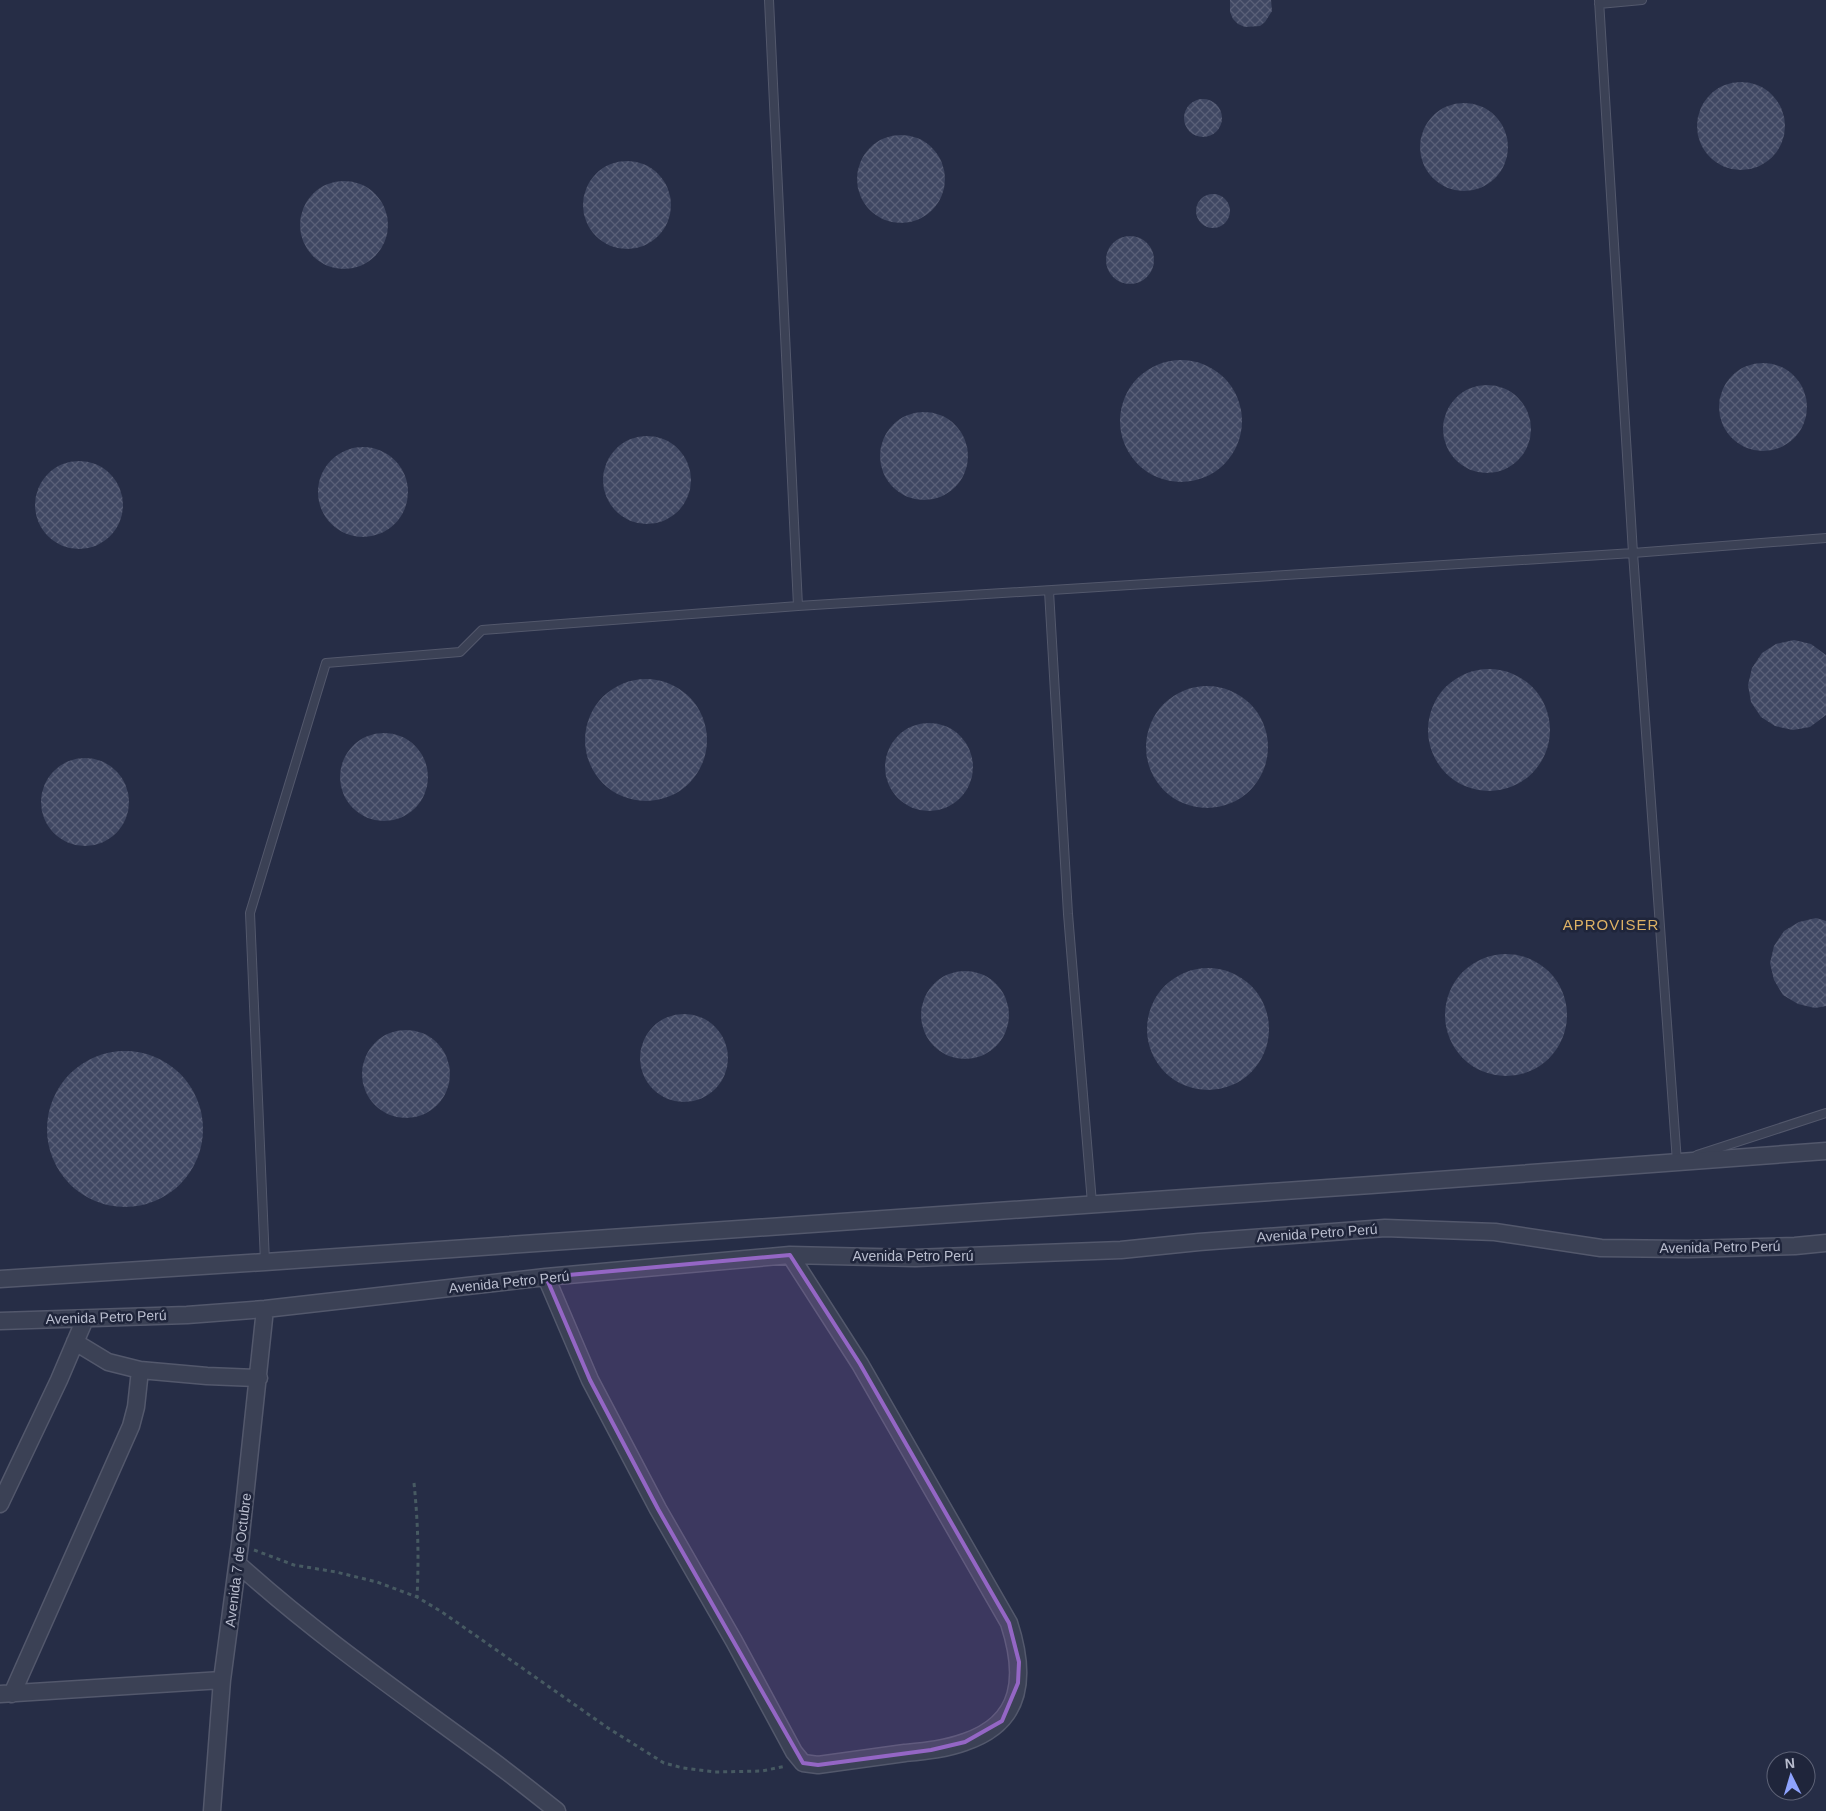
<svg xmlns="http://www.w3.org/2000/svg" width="1826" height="1811" font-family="Arial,sans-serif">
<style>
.building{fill:url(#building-cross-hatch)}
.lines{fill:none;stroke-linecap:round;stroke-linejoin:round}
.service-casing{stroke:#53586c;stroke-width:10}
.minor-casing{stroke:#53586c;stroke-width:19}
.path{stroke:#475a62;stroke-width:3;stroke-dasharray:4 4;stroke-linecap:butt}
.service{stroke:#3b4155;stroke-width:8}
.minor{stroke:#3b4155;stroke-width:16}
.marked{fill:#9466c5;fill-opacity:0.2;stroke:#9466c5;stroke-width:4;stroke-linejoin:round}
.labels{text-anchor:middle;stroke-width:5;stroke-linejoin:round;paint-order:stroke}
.street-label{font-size:14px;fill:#b9bdce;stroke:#1f253b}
.neighbourhood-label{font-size:15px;letter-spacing:1px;fill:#ddb165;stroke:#1f253b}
</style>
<defs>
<pattern id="building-cross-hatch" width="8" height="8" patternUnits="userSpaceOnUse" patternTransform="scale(1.25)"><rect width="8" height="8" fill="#404863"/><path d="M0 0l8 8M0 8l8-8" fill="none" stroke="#5a6078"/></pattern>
</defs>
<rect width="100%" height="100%" fill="#262d46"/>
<path class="building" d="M1230 0H1271L1272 11 1265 22 1260 26 1245 27 1238 24 1233 19 1230 12Z
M1697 126a44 44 0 1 1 88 0a44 44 0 1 1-88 0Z
M1184 118a19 19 0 1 1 38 0a19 19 0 1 1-38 0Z
M1420 147a44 44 0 1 1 88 0a44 44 0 1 1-88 0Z
M857 179a44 44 0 1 1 88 0a44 44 0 1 1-88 0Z
M583 205a44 44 0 1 1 88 0a44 44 0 1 1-88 0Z
M300 225a44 44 0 1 1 88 0a44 44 0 1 1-88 0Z
M1196 211a17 17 0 1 1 34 0a17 17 0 1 1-34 0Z
M1106 260a24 24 0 1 1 48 0a24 24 0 1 1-48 0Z
M1120 421a61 61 0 1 1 122 0a61 61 0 1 1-122 0Z
M1719 407a44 44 0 1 1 88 0a44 44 0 1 1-88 0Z
M1443 429a44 44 0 1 1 88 0a44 44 0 1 1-88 0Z
M880 456a44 44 0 1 1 88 0a44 44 0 1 1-88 0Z
M603 480a44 44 0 1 1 88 0a44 44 0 1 1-88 0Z
M318 492a45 45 0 1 1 90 0a45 45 0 1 1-90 0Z
M35 505a44 44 0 1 1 88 0a44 44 0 1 1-88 0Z
M1794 640 1811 644 1826 655V715L1810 727 1793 730 1775 726 1761 717 1751 702 1748 685 1752 668 1762 653 1776 644Z
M1428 730a61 61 0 1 1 122 0a61 61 0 1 1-122 0Z
M585 740a61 61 0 1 1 122 0a61 61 0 1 1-122 0Z
M1146 747a61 61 0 1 1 122 0a61 61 0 1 1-122 0Z
M885 767a44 44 0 1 1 88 0a44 44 0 1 1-88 0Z
M340 777a44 44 0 1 1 88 0a44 44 0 1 1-88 0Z
M41 802a44 44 0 1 1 88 0a44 44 0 1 1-88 0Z
M1816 918 1826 921V1006L1815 1008 1798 1004 1783 995 1774 980 1770 963 1774 946 1784 931 1799 922Z
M1445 1015a61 61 0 1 1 122 0a61 61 0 1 1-122 0Z
M1147 1029a61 61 0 1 1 122 0a61 61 0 1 1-122 0Z
M921 1015a44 44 0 1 1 88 0a44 44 0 1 1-88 0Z
M640 1058a44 44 0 1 1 88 0a44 44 0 1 1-88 0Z
M362 1074a44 44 0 1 1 88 0a44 44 0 1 1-88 0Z
M47 1129a78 78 0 1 1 156 0a78 78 0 1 1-156 0Z"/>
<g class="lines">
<g class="service-casing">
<path id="service" d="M1599 0 1633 553 1677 1162
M1599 4 1642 0
M1049 591 1068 914 1092 1203
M798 606 1633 553 1826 538
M1697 1155 1826 1113
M265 1262 250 913 326 663 460 652 482 630 798 606 769 0"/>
</g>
<g class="minor-casing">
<path id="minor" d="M546 1277 590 1380 658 1509 734 1641 794 1752 803 1763 818 1765C847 1761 876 1757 905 1753 925 1751 946 1749 965 1742 1024 1722 1026 1675 1009 1623L860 1364 790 1255
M0 1279 265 1262 1371 1185 1826 1151
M0 1321 187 1315 265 1309 546 1277 790 1255 915 1258 1121 1250 1199 1242 1385 1228 1495 1232 1601 1248 1688 1249 1795 1246 1826 1243
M75 1342 108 1362 140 1370 207 1376 259 1378
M0 1504 59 1380 85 1319
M238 1564C314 1633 399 1692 482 1753 507 1771 532 1791 557 1811
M0 1694 222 1680
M12 1694 131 1426 136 1407 140 1370
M212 1811 222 1680 240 1544 265 1309"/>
</g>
<path class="path" d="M414 1483C418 1522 419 1558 417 1597
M254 1550 294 1565 336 1572 377 1582 417 1597 442 1612 608 1728 664 1763 683 1768 715 1772 762 1771 786 1766"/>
<use href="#service" class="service"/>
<use href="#minor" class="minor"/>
</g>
<path class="marked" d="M790 1255 860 1364 1009 1623 1019 1662 1018 1683 1002 1721 965 1742 931 1750 818 1765 803 1763 658 1509 590 1380 546 1277Z"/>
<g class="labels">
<g class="street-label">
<text transform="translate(1317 1233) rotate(-4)" y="5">Avenida Petro Perú</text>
<text transform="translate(1720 1247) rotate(-1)" y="5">Avenida Petro Perú</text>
<text x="913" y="1261">Avenida Petro Perú</text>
<text transform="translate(509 1282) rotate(-6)" y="5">Avenida Petro Perú</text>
<text transform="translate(106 1317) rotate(-2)" y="5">Avenida Petro Perú</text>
<text transform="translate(238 1560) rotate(-83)" y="5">Avenida 7 de Octubre</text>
</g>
<g class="neighbourhood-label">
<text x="1611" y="930">APROVISER</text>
</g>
</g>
<g transform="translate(1791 1776) rotate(355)"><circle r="24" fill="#1f253b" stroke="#5d6276"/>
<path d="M0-4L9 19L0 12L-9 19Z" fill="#8ea3fe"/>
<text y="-8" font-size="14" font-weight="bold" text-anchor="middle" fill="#b9bdce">N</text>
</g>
</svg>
